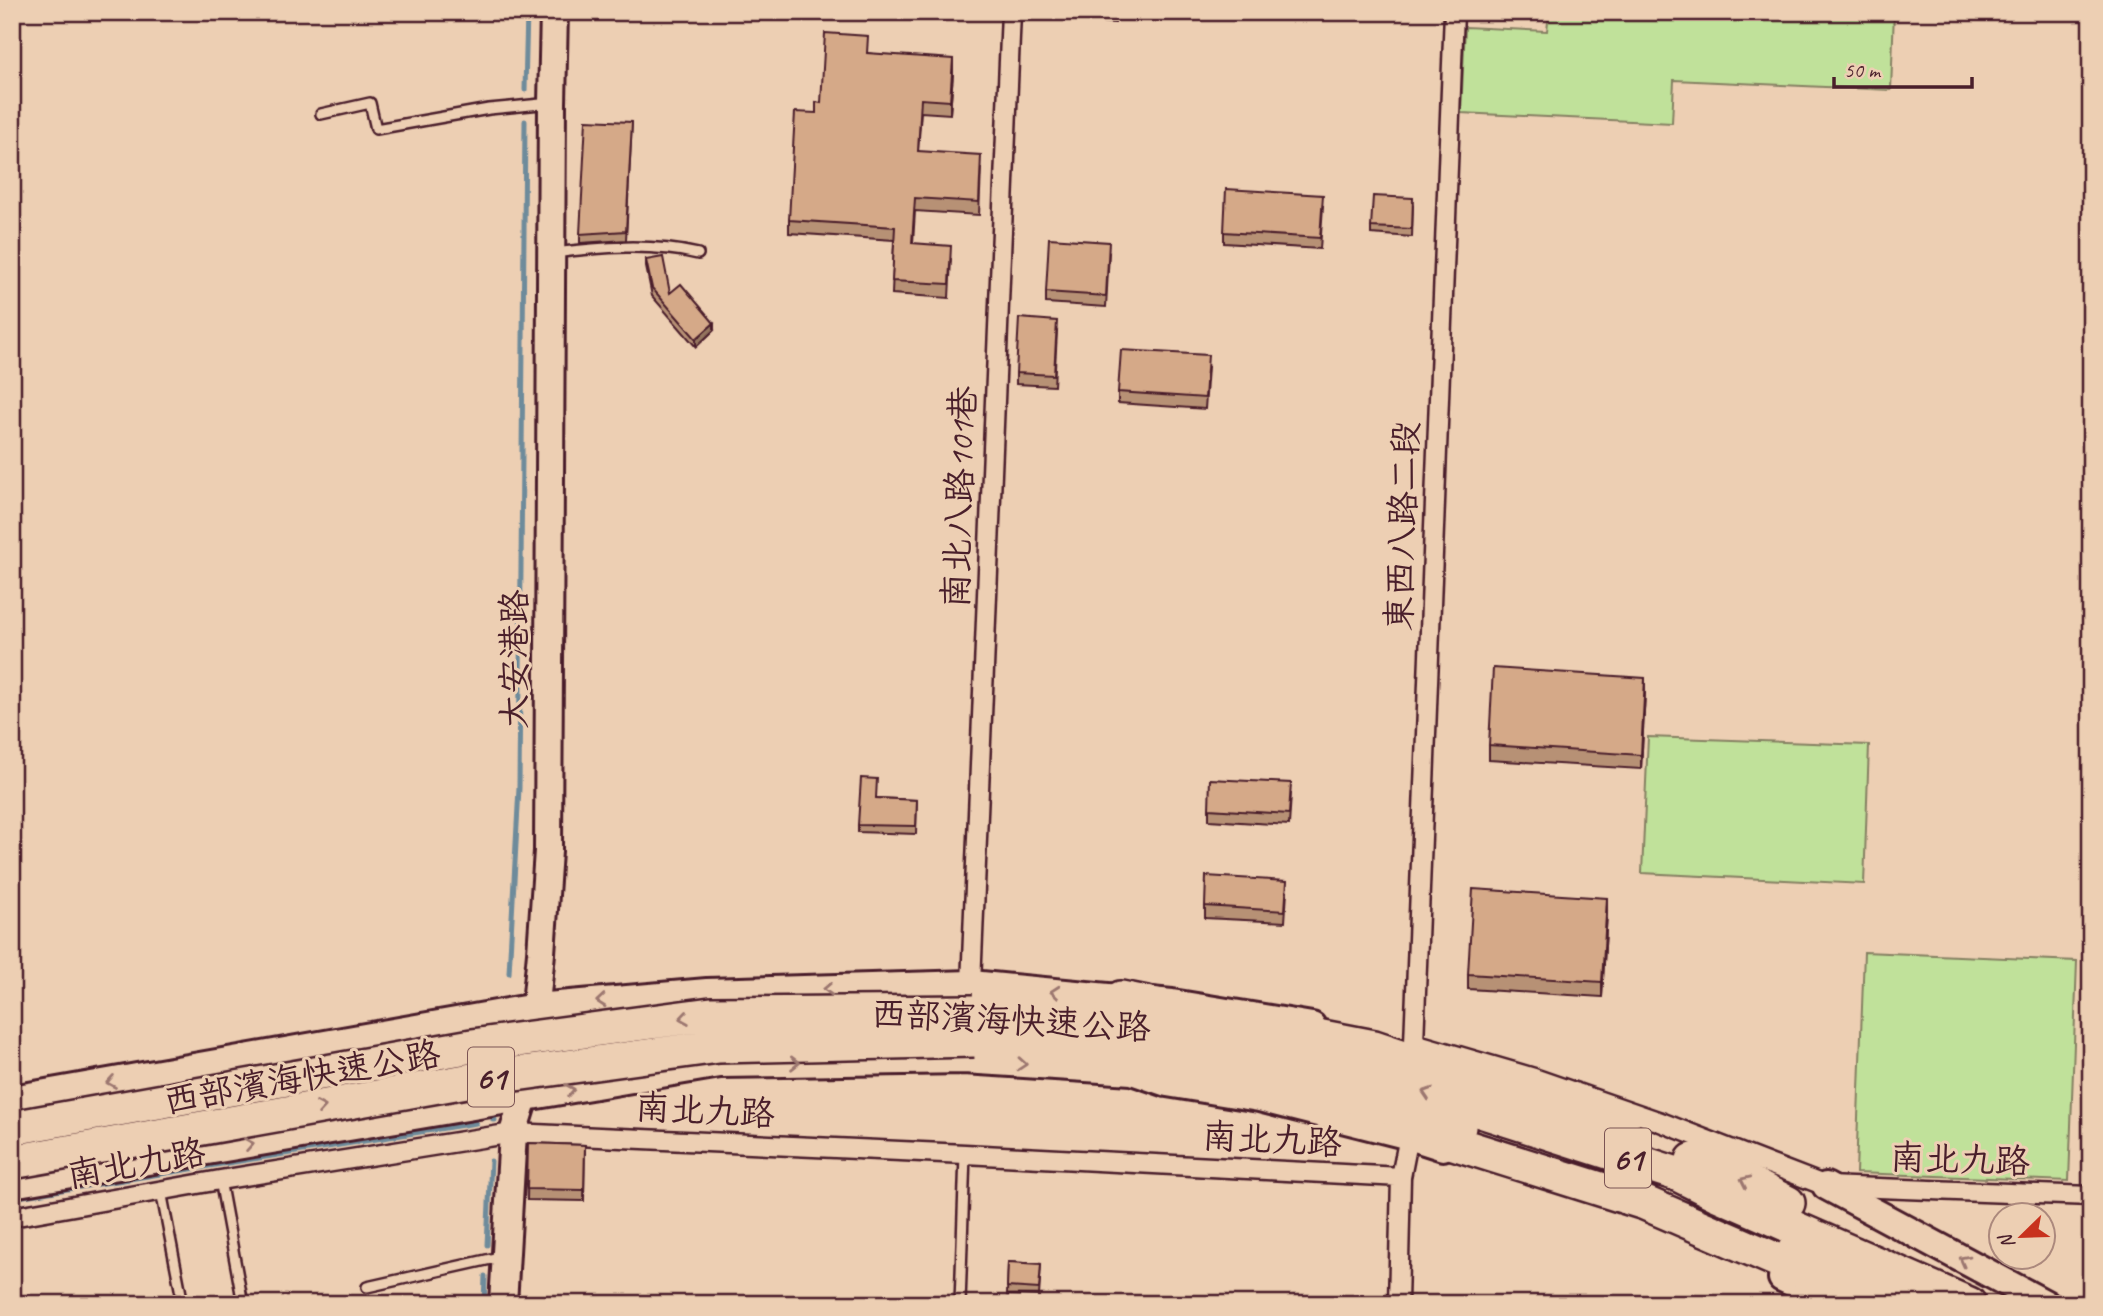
<svg xmlns="http://www.w3.org/2000/svg" width="2103" height="1316" font-family="Caveat,'LXGW WenKai TC',sans-serif">
<style>
.green{fill:#c0e19a;stroke:#858062;stroke-width:2}
.lines{fill:none;stroke-linecap:round;stroke-linejoin:round}
.stream{stroke:#6e8b9b;stroke-width:5}
.lane-casing{stroke:#4a1f2b;stroke-width:14}
.street-casing{stroke:#4a1f2b;stroke-width:23}
.secondary-casing{stroke:#4a1f2b;stroke-width:32}
.highway-casing{stroke:#4a1f2b;stroke-width:38}
.lane{stroke:#edcfb3;stroke-width:9}
.street{stroke:#edcfb3;stroke-width:18}
.secondary{stroke:#edcfb3;stroke-width:26}
.highway{stroke:#edcfb3;stroke-width:33}
.highway-bridge-casing{stroke:#4a1f2b;stroke-width:38;stroke-linecap:butt}
.highway-bridge{stroke:#edcfb3;stroke-width:33}
.wall{fill:#b79175;stroke:#4a1f2b;stroke-width:2}
.shaded-wall{fill:#95765f;stroke:#4a1f2b;stroke-width:2}
.building{fill:#d5a988;stroke:#4a1f2b;stroke-width:2}
.oneway{stroke:#9c776f}
.labels{text-anchor:middle;stroke-width:6;stroke-linejoin:round;paint-order:stroke}
.shield{fill:#edcfb3;stroke:#7b5454;stroke-width:2}
.shield-label{font-size:33px;font-weight:bold;fill:#4a1f2b}
.street-label{font-size:35px;fill:#4a1f2b;stroke:#edcfb3}
</style>
<rect width="100%" height="100%" fill="#edcfb3"/>
<filter id="ink" filterUnits="userSpaceOnUse"><feTurbulence type="fractalNoise" baseFrequency=".0143" numOctaves="2"/><feDisplacementMap in="SourceGraphic" scale="14" xChannelSelector="R" yChannelSelector="G"/><feConvolveMatrix kernelMatrix="1 2 1 2 8 2 1 2 1" color-interpolation-filters="sRGB"/></filter>
<g filter="url(#ink)">
<path class="green" d="M1549 12H1894L1891 90 1674 80 1672 123 1461 113 1465 27 1547 31Z
M1648 737 1869 745 1864 884 1642 873Z
M1864 952 2077 961 2069 1181 1856 1173Z"/>
<g class="lines">
<path class="stream" d="M525 90 527 12
M509 973 519 788 525 121
M493 1120H495
M12 1198 476 1123
M487 1245 491 1161
M484 1304 485 1276"/>
<g class="lane-casing">
<path id="lane" d="M321 114 370 103 376 129 489 109 551 103
M554 253C600 247 652 243 698 254
M220 1180 243 1304
M161 1191 183 1304
M367 1287 504 1256
M960 1304 965 1154"/>
</g>
<g class="street-casing">
<path id="street" d="M1454 12 1414 1043 1534 1078 1658 1121 1826 1186 2091 1196
M971 984 1011 12
M12 1217 220 1180 513 1133 965 1154 1401 1177
M1398 1304 1401 1177 1409 1136"/>
</g>
<g class="secondary-casing">
<path id="secondary" d="M534 1025 541 953 548 851 552 103 554 12
M12 1099 536 1007 707 992 971 984 1172 1003 1312 1026
M12 1184 720 1064 964 1060 1132 1071 1167 1083 1259 1098 1409 1136 1443 1147
M1826 1186 2046 1304
M1782 1278 1838 1304
M503 1304 513 1133 524 1097 526 1084"/>
</g>
<g class="highway-casing">
<path id="highway" d="M1121 998 1186 1011
M973 1012 1174 1028 1275 1045 1677 1174 1717 1194 1969 1304
M1291 1031 1374 1047 1523 1097 1626 1135
M974 1040 1175 1058 1268 1072 1459 1127
M1425 1134 1645 1203 1814 1276
M1693 1160 1742 1179 1788 1203
M1795 1251 1902 1304"/>
</g>
<use href="#lane" class="lane"/>
<use href="#street" class="street"/>
<use href="#secondary" class="secondary"/>
<use href="#highway" class="highway"/>
<g class="highway-bridge-casing">
<path id="highway-bridge" d="M12 1128 472 1046 711 1014 973 1012
M12 1162 472 1080 719 1046 974 1040"/>
</g>
<use href="#highway-bridge" class="highway-bridge"/>
</g>
<path class="wall" d="M1037 12H1115V23L1037 18Z
M1493 12H1516V21L1493 19Z
M868 53 953 72 950 114 921 112 918 151 981 168 979 215 915 211 913 243 951 259 949 298 892 294 894 240 789 233V220L816 113 821 103Z
M632 122 626 240 580 243V234Z
M1323 206 1320 249 1224 243V232Z
M1413 206 1412 237 1371 234V227Z
M1109 253 1106 307 1046 303V292Z
M646 260 670 293 714 330 696 347 652 296 646 267Z
M1057 332 1054 386 1016 384V373Z
M1208 367 1205 409 1118 403V392Z
M1645 692 1641 769 1489 760V745Z
M1291 794 1289 825 1209 820V809Z
M877 798 917 800 916 834 858 832V825Z
M1287 892 1285 922 1205 918V906Z
M1607 912 1602 997 1468 989V974Z
M528 1143 585 1145 584 1201 527 1200Z
M1008 1262 1041 1264 1039 1296 1007 1295Z"/>
<path class="shaded-wall" d="M953 59V72L950 114V101Z
M714 323V330L696 347V339Z
M1645 678V692L1641 769V755Z
M1607 898V912L1602 997V982Z"/>
<path class="building" d="M1493 12H1516V14Z
M825 33 868 36 867 53 953 59 950 101 921 99 918 151 981 155 979 202 915 198 912 243 951 246 949 284 892 281 895 227 789 220 795 112 816 113V102L821 103Z
M586 120 632 122 626 231 580 234Z
M1226 189 1323 195 1320 238 1224 232Z
M1373 196 1413 198 1412 229 1371 227Z
M1049 238 1109 242 1106 296 1046 292Z
M663 257 670 293 681 284 714 323 696 339 652 288 646 260Z
M1019 318 1057 321 1054 375 1016 373Z
M1121 350 1208 355 1205 398 1118 392Z
M1493 668 1645 678 1641 755 1489 745Z
M861 778 877 779 876 798 917 800 916 826 858 825Z
M1210 779 1291 783 1289 814 1209 809Z
M1206 876 1287 881 1285 911 1205 906Z
M1473 889 1607 898 1602 982 1468 974Z
M528 1143 585 1145 584 1190 527 1189Z
M1008 1262 1041 1264 1039 1289 1007 1287Z"/>
<defs><path id="oneway-chevron" d="M-2-3.5L2.5 0L-2 3.5" fill="none" stroke-width="1.6" stroke-linecap="round" stroke-linejoin="round" transform="scale(1.75)"/></defs>
<g class="oneway">
<use href="#oneway-chevron" transform="translate(828 989) rotate(178)"/>
<use href="#oneway-chevron" transform="translate(1055 992) rotate(-175)"/>
<use href="#oneway-chevron" transform="translate(601 1001) rotate(175)"/>
<use href="#oneway-chevron" transform="translate(684 1018) rotate(172)"/>
<use href="#oneway-chevron" transform="translate(795 1063) rotate(-1)"/>
<use href="#oneway-chevron" transform="translate(1022 1064) rotate(4)"/>
<use href="#oneway-chevron" transform="translate(111 1082) rotate(170)"/>
<use href="#oneway-chevron" transform="translate(570 1090) rotate(-10)"/>
<use href="#oneway-chevron" transform="translate(1427 1093) rotate(-162)"/>
<use href="#oneway-chevron" transform="translate(321 1107) rotate(-10)"/>
<use href="#oneway-chevron" transform="translate(249 1144) rotate(-10)"/>
<use href="#oneway-chevron" transform="translate(1745 1181) rotate(-155)"/>
<use href="#oneway-chevron" transform="translate(1964 1260) rotate(-152)"/>
</g>
</g>
<g class="labels">
<g class="shield">
<rect x="468" y="1047.5" width="46" height="59" rx="5"/>
<rect x="1605" y="1128.5" width="46" height="59" rx="5"/>
</g>
<g class="shield-label">
<text x="491" y="1089">61</text>
<text x="1628" y="1170">61</text>
</g>
<g class="street-label">
<text transform="translate(959 497) rotate(-88)" y="12">南北八路101巷</text>
<text transform="translate(1402 526) rotate(-88)" y="12">東西八路二段</text>
<text transform="translate(514 659) rotate(-90)" y="12">大安港路</text>
<text transform="translate(1011 1020) rotate(3)" y="12">西部濱海快速公路</text>
<text transform="translate(302 1077) rotate(-10)" y="12">西部濱海快速公路</text>
<text transform="translate(705 1110) rotate(3)" y="12">南北九路</text>
<text transform="translate(1272 1139) rotate(3)" y="12">南北九路</text>
<text transform="translate(1960 1159) rotate(2)" y="12">南北九路</text>
<text transform="translate(136 1163) rotate(-10)" y="12">南北九路</text>
</g>
</g>
<rect width="2103" height="1316" fill="none" stroke="#edcfb3" stroke-width="42"/>
<rect x="21" y="21" width="2061" height="1274" fill="none" stroke="#4a1f2b" stroke-width="2.5" filter="url(#ink)"/>
<g transform="translate(2022 1236) rotate(247)"><circle r="33" fill="#edcfb3" stroke="#ac897d" stroke-width="2"/>
<path d="M0-5L12 26L0 18L-12 26Z" fill="#c8321e"/>
<text y="-10" font-size="19" font-weight="bold" text-anchor="middle" fill="#4a1f2b">N</text>
</g>
<path d="M1834 77v10h138v-10" fill="none" stroke="#4a1f2b" stroke-width="3.5"/>
<text x="1844" y="77" font-size="21" fill="#4a1f2b" stroke="#edcfb3" stroke-width="5" paint-order="stroke">50 m</text>
</svg>
